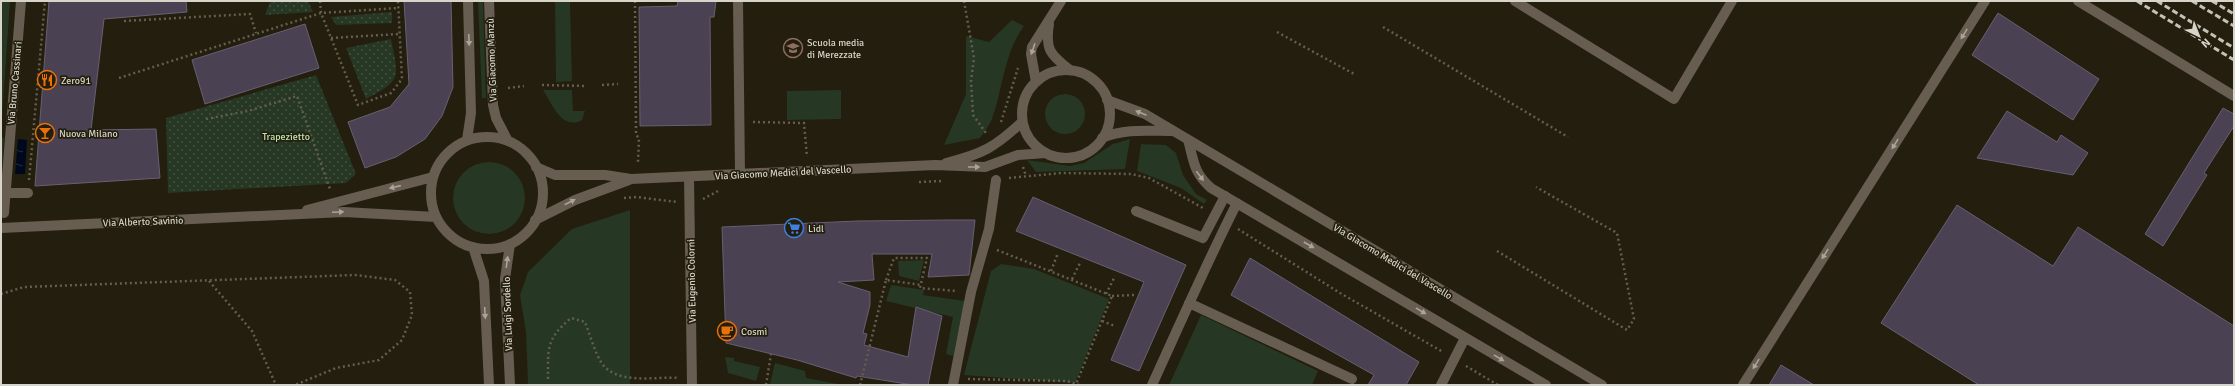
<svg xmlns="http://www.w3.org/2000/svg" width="2235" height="386" font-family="Signika,sans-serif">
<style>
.green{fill:#263723}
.garden{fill:url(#garden-dots)}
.water{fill:url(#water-ripples)}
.building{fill:#4a4152;stroke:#685f71}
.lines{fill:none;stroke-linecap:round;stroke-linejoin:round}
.path{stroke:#635e4f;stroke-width:2.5;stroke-dasharray:2 3;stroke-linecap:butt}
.lane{stroke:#675d51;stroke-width:10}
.street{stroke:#675d51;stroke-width:10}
.rail{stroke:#c4c1b5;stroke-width:3;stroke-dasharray:6 3;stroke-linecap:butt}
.oneway{fill:#aaa499}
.labels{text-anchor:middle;stroke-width:3.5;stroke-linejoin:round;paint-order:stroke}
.poi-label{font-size:10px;fill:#d7d4c9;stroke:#231e0d;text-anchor:start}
.street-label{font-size:10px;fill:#d7d4c9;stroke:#231e0d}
.park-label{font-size:10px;fill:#bbe4b2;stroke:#231e0d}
</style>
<defs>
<pattern id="garden-dots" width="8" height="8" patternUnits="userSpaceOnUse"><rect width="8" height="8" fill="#263723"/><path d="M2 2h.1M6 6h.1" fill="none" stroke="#455342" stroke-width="1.8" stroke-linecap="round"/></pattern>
<pattern id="water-ripples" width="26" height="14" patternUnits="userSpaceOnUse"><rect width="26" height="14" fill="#00081d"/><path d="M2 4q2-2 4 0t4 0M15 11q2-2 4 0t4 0" fill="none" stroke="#242b3c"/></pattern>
</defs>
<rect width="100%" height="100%" fill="#231e0d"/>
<path class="green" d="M1 1H10L2 117H1Z
M478 1H483L486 98H482Z
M555 1H570L572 81 556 82Z
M1012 20 1024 26C1004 53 1003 89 992 119 989 126 984 132 980 138L944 145 966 94V36L989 42Z
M543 90H572L573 111H585L582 120C562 131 552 104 543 90Z
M841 90V119L787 120V91Z
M1045 114a20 20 0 1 1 40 0a20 20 0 1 1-40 0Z
M1 137 4 138 2 176H1Z
M1130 139 1125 169 1036 172 1027 160 1070 166 1084 163 1113 144Z
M1141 144 1166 145 1176 153 1183 175 1196 194 1207 200 1204 204 1181 188 1137 171Z
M453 198a36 36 0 1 1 72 0a36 36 0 1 1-72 0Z
M630 210V385H528L526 332 520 295 528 272 572 229Z
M924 260 919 281 899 276 898 261Z
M1001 264 1034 269 1109 299 1075 383 964 375 991 271Z
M891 285 924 290 923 295 965 301 953 356 946 354 953 317 886 301Z
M1201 315 1318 371 1312 385H1169Z
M725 357 734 358V361L760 367 756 381 728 373Z
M775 363 805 371 806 378 843 385 770 384Z"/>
<path class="garden" d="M308 1 313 12 265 15 270 2Z
M392 12V23L336 25 331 17Z
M391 39C398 76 404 80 366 99L346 48Z
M316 75 356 174 346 183 168 193 166 118Z"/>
<path class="water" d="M18 139 27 140 25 174H15Z"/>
<path class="building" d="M49 1H186L187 12 104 19 91 130 156 129 160 178 35 186Z
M404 1H451L453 87 442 116 425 139 396 157 365 168 348 122 390 107 409 84Z
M678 1H716L714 17H710L711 125 640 126 639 7 677 6Z
M1998 13 2099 79 2073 120 1972 55Z
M305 24 319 68 205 104 192 60Z
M2223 108 2234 114V126L2204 173 2207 175 2163 246 2145 234Z
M2007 111 2057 142 2061 135 2088 153 2073 175 1977 158Z
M1033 197 1186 265 1139 371 1111 360 1144 282 1016 231Z
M1957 205 2053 266 2078 227 2234 326V385H1979L1881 323Z
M949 220H975L969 275 928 277 932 254H872L874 280 838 282 870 292V305L863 333 867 334 864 345 908 357 916 307 942 316 928 385H913L857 376 856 378 797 360 726 343 722 227 857 221Z
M1250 258 1419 362 1406 385H1368L1374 375 1231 295Z
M1781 365 1814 385H1769Z"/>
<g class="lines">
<path class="path" d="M320 1 321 13 398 8
M635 1 636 135 639 138 638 162
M964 1 974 58 971 81 973 115 986 133
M124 21 250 14 256 33
M1383 27 1568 137
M1277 32 1354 74
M331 38 399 34
M119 78 321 13 358 105 391 93 402 79 398 1
M542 85 586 86
M602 85 618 84
M508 88 524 86
M206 119 248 111 297 96 330 189
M753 122 804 123 807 157
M1001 122 1018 68
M1023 167 1026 176
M1009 178 1061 173 1131 174 1149 178 1203 208
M29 180 45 1
M919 182 942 181
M624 198 636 197 677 202
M703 199 720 190
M1238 229 1340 293 1443 352
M997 250 1112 296 1076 384
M1497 251 1627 330 1634 319 1617 233 1536 187
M1051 271 1058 253
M1072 279 1081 261
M886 280 894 258H927L920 288 957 291
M209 281 252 331 276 385
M1 294 24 287 355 275 395 280 410 292 412 315 402 340 379 360 336 368 295 385
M1106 294 1115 276
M1112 296 1134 295
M1102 321 1115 326
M1466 366 1498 385
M548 379C548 348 546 339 571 318L585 322C590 335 594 350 601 362 616 386 656 376 679 378
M968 379 1067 381 1079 385
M766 385 771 354
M860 385 886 280 921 285"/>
<path class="lane" d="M1515 1 1674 99 1732 1
M1136 211 1203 238 1225 196"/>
<path class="street" d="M489 1 493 105 496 118 508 141
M738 1 740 174
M2078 1 2234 96
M1049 24C1045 49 1050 55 1070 70
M1022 114a44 44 0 1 1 88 0a44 44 0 1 1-88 0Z
M1036 82 1031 54 1032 47 1061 1
M1107 100 1145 114 1602 385
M431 193a56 56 0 1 1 112 0a56 56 0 1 1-112 0Z
M1102 138C1125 128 1149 131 1173 131
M467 140 471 113 468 1
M1188 140C1194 161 1193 172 1211 188L1546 385
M946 163C983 154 995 147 1022 122
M536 167 555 175H605L631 179 935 165 985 167 1018 155 1046 153
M689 177 692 385
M5 193H28
M307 210 433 177
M4 213 21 1
M535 220 575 200 629 180
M1 228 344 212 436 217
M510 244 505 279 510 385
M473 247 484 281 489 385
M1189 303 1352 379
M953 385 971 292 989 229 996 180
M1152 385C1180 324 1207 262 1237 203
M1441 385 1465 338
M1743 385 1985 1"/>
<path class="rail" d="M2137 1 2234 60
M2157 1 2234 48
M2192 1 2234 26
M2212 1 2234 14"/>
</g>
<defs><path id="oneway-solid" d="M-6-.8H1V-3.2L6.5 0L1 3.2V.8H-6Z"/></defs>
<g class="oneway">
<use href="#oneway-solid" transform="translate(1964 34) rotate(122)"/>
<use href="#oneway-solid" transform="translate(469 40) rotate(88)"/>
<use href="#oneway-solid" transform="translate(1033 49) rotate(109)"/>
<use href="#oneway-solid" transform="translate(1141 113) rotate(-157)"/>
<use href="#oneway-solid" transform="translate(1895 144) rotate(122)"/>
<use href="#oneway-solid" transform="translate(974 167)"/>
<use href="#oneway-solid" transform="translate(1200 176) rotate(53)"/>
<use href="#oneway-solid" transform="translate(395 187) rotate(167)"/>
<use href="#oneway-solid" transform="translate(570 202) rotate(-27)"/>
<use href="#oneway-solid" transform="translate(338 212) rotate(-3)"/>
<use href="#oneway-solid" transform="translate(1309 245) rotate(30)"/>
<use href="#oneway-solid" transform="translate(1825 254) rotate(122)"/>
<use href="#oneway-solid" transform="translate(507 262) rotate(-82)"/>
<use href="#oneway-solid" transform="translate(1421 311) rotate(31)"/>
<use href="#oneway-solid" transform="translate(485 313) rotate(87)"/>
<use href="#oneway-solid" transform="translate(1499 358) rotate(31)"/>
<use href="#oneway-solid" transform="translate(1756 364) rotate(122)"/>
</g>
<defs>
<g id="school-ring" transform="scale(1)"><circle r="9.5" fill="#231e0d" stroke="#8d6e63" stroke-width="1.5"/><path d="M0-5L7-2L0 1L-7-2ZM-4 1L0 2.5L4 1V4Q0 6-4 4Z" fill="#8d6e63"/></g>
<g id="restaurant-ring" transform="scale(1)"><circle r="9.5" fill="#231e0d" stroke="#e8710a" stroke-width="1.5"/><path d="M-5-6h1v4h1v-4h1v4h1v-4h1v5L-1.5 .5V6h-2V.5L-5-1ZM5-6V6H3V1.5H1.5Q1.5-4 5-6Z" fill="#e8710a"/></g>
<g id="bar-ring" transform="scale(1)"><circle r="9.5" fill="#231e0d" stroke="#e8710a" stroke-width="1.5"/><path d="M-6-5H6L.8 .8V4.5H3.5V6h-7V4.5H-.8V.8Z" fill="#e8710a"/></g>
<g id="supermarket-ring" transform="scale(1)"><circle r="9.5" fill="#231e0d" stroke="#3f7fe0" stroke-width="1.5"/><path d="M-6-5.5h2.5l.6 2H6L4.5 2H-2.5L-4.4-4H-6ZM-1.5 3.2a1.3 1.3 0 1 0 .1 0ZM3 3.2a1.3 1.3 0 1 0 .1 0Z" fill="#3f7fe0"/></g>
<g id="cafe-ring" transform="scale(1)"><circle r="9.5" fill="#231e0d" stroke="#e8710a" stroke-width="1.5"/><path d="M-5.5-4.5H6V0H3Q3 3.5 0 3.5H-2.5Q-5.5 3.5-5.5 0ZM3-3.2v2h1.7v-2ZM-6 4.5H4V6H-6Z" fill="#e8710a"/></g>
</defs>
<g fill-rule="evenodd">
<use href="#school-ring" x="793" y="48"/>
<use href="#restaurant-ring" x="47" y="80"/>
<use href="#bar-ring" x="45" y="133"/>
<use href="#supermarket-ring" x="794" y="228"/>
<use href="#cafe-ring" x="727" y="331"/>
</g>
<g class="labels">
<g class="poi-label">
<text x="807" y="46">Scuola media<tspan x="807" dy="12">di Merezzate</tspan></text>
<text x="61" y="84">Zero91</text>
<text x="59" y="137">Nuova Milano</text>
<text x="808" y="232">Lidl</text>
<text x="741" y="335">Cosmì</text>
</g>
<g class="street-label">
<text transform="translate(491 60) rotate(-92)" y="4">Via Giacomo Manzù</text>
<text transform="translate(14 83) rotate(-85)" y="4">Via Bruno Cassinari</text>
<text transform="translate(783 172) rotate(-3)" y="4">Via Giacomo Medici del Vascello</text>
<text transform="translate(143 221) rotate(-2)" y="4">Via Alberto Savinio</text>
<text transform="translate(1393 261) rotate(31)" y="4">Via Giacomo Medici del Vascello</text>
<text transform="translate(691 281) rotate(-91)" y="4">Via Eugenio Colorni</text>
<text transform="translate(507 314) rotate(-92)" y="4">Via Luigi Sordello</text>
</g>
<g class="park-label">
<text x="286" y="140">Trapezietto</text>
</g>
</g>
<rect width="2235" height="386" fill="none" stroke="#d7d4c9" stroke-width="4"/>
<g transform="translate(2199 36) rotate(137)" stroke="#231e0d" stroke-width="3" paint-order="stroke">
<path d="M0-3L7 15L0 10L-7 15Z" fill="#d7d4c9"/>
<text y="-6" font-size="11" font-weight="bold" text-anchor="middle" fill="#d7d4c9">N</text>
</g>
</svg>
